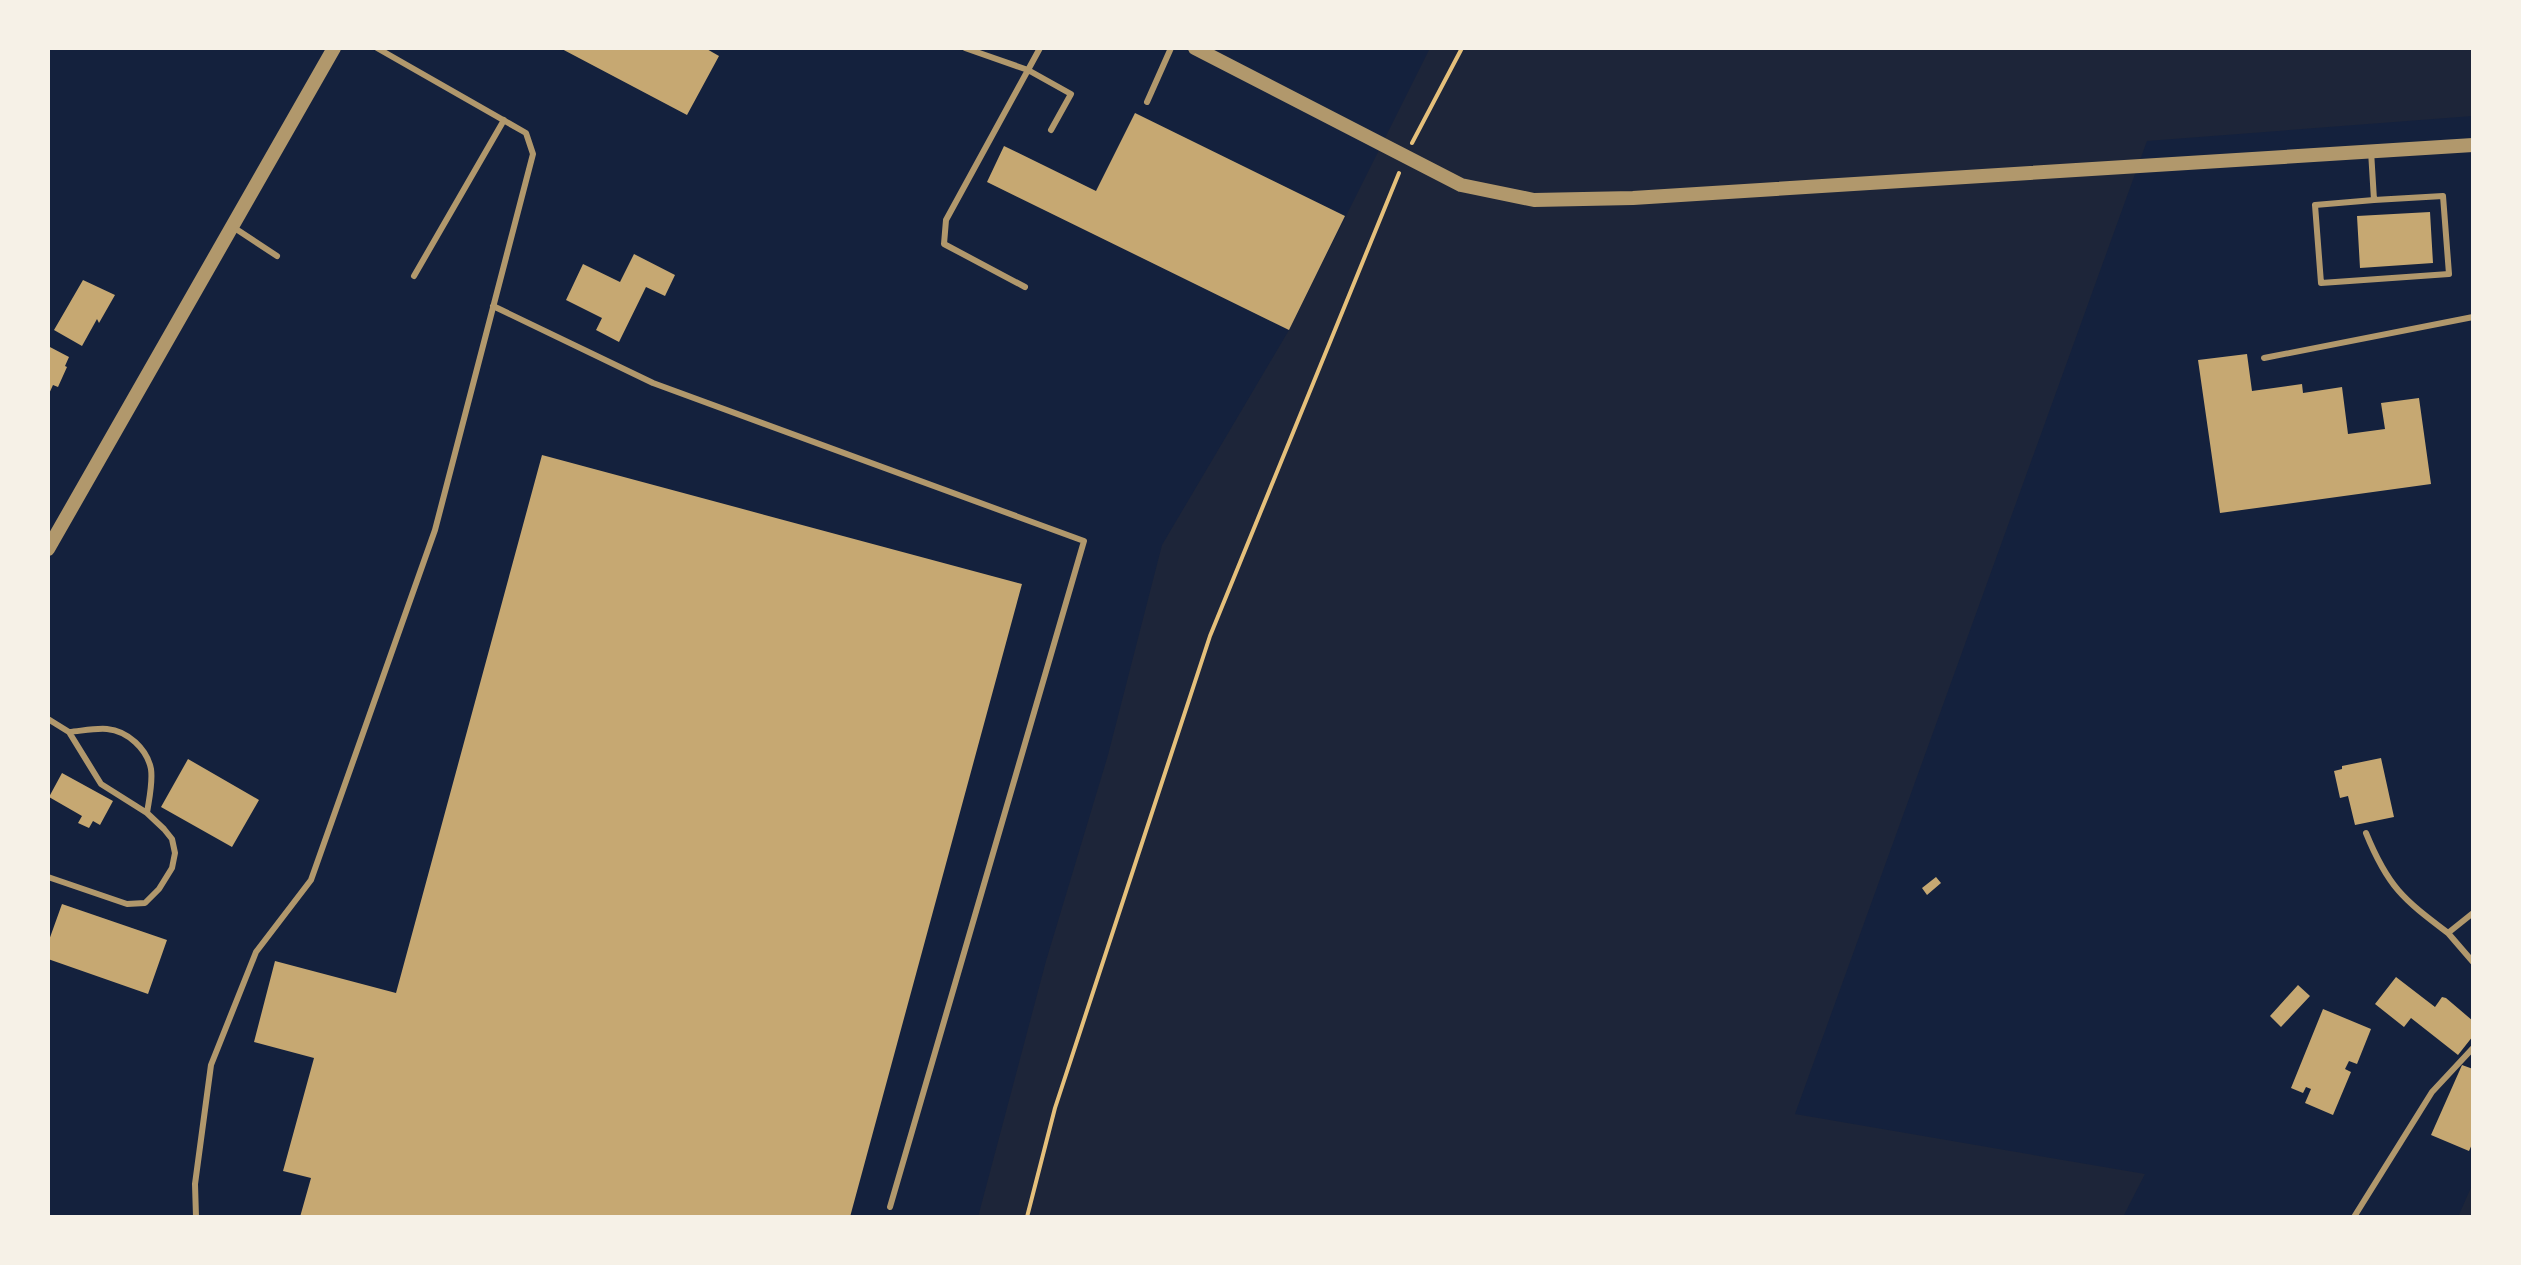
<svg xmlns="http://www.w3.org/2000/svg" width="2521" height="1265" font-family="Ubuntu,sans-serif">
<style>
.green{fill:#1d2539}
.building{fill:#c6a872}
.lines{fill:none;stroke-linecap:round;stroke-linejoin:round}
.path{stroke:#e5c07b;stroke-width:4}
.service{stroke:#b1986c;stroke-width:6}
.tertiary{stroke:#b1986c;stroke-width:14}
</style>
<rect width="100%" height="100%" fill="#14213d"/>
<path class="green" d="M1430 48H2473V116L2147 141 1795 1114 2145 1174 2123 1217H978L1046 961 1108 755 1162 545 1289 330Z
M2473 1183V1217H2458Z"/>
<path class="building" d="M560 48H705L719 56 687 115Z
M1135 113 1345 216 1289 330 987 182 1004 146 1096 191Z
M2430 212 2433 263 2360 268 2357 216Z
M634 254 675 275 665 296 646 287 619 342 596 330 602 318 566 300 583 264 620 282Z
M83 280 115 295 99 323 97 319 82 346 54 330Z
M48 346 69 357 65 366 67 367 58 387 53 385 48 396Z
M2247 354 2252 391 2302 384 2303 393 2342 387 2348 434 2385 429 2381 403 2419 398 2431 484 2220 513 2198 360Z
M542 455 1022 584 850 1217H300L311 1178 283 1171 314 1058 254 1042 275 961 396 993Z
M2381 758 2394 817 2355 825 2348 796 2340 798 2334 771 2342 769V766Z
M188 759 259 800 232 847 161 807Z
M62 773 113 801 100 825 93 821 89 828 78 823 82 816 49 797Z
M1936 877 1941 883 1927 895 1922 888Z
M62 904 167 940 148 994 48 959V943Z
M2396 977 2435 1007 2442 997 2446 998 2473 1021V1036L2458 1055 2411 1018 2404 1027 2375 1004Z
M2298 985 2310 996 2281 1027 2270 1016Z
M2323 1009 2371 1029 2357 1064 2349 1061 2345 1069 2351 1072 2333 1115 2305 1103 2311 1089 2306 1087 2303 1093 2291 1088Z
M2462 1065 2473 1069V1142L2469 1151 2431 1135Z"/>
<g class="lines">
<path class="path" d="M1412 143 1462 48
M1027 1217 1055 1108 1210 636 1399 173"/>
<path class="service" d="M965 48 1028 70 1040 48
M1147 102 1171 48
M2371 151 2374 200 2443 196 2449 274 2321 283 2315 205 2374 200
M233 227 277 256
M414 276 504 120
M1025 287 944 244 946 220 1028 70 1071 94 1051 130
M493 306 653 383 1084 541 890 1207
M2264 358 2473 317
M48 719 69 732 101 784 147 813 164 829 172 839 175 853 172 868 159 889 145 903 127 904 48 877
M69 732C81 731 95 728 107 729 128 731 147 749 151 769 153 783 149 799 147 813
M2366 833C2388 887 2403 899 2448 933L2473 913
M2448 933 2473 962
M196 1217 195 1184 211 1065 256 952 311 880 435 530 533 154 526 133 377 48
M2354 1217 2432 1092 2473 1048"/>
<path class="tertiary" d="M1195 48 1461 185 1534 200 1633 198 2473 145
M48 549 334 48"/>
</g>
<rect width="2521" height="1265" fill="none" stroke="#f6f1e7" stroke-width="100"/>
</svg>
